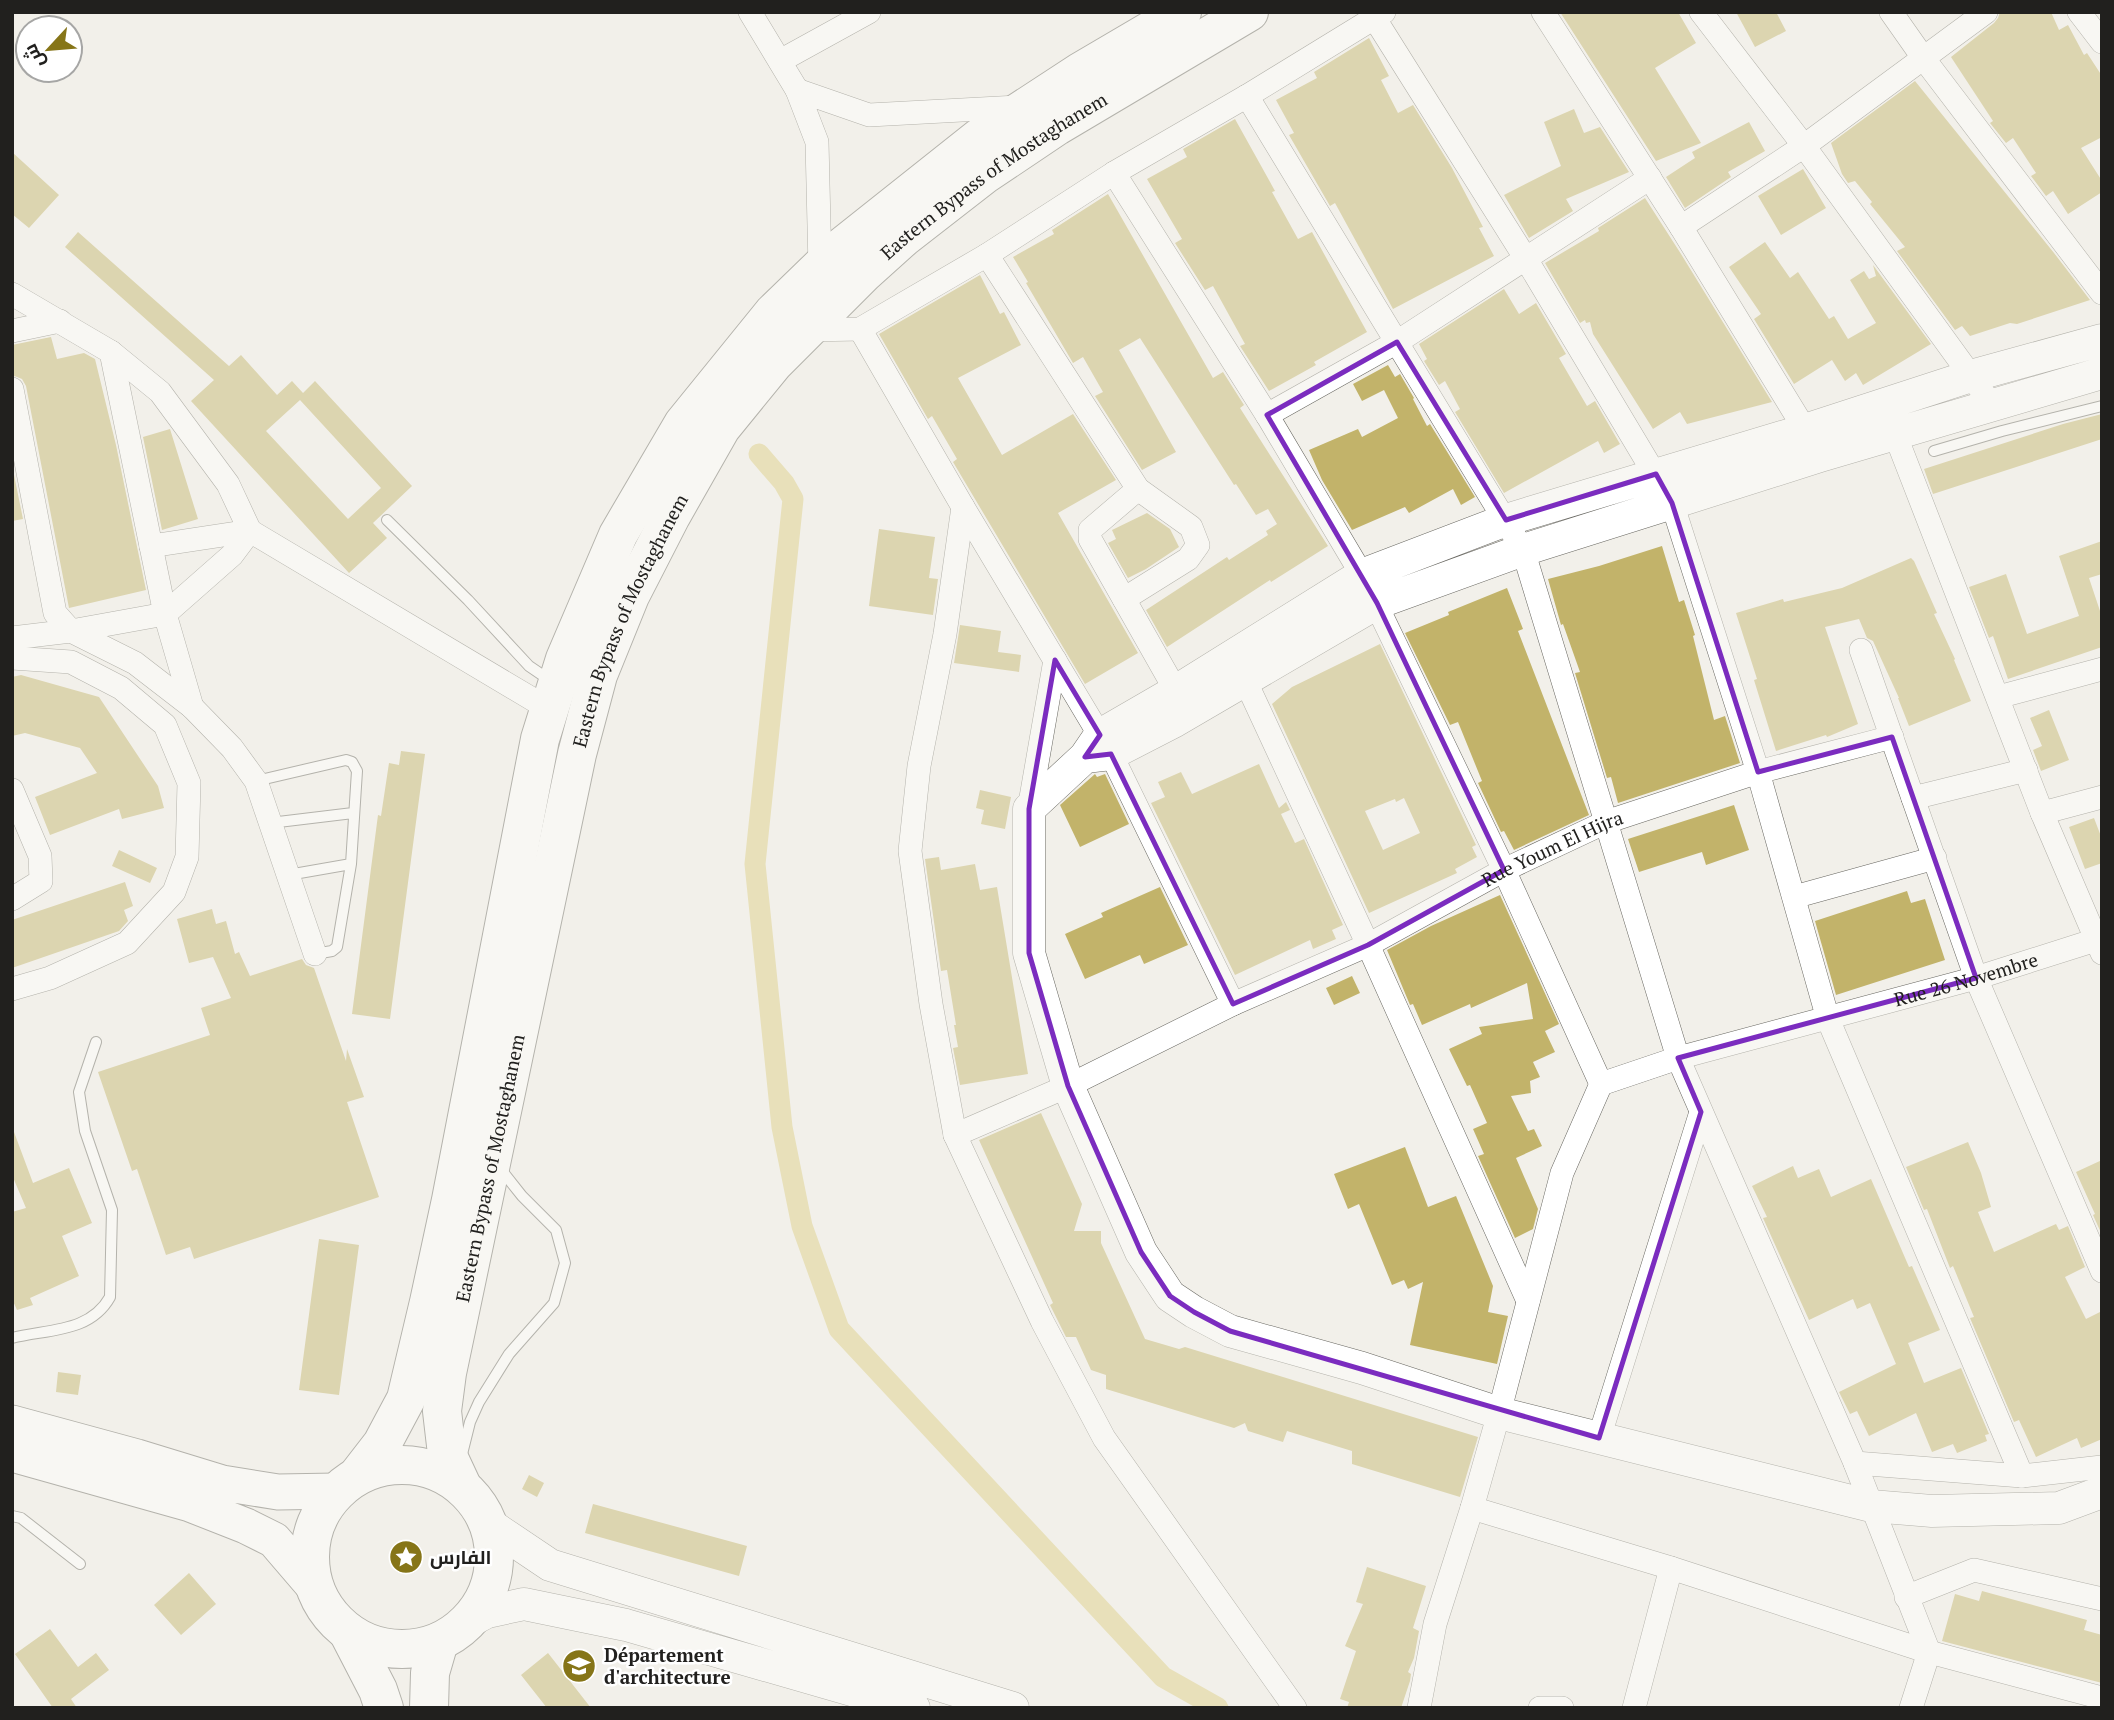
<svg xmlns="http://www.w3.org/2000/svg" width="2114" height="1720" font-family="'PT Serif',Cairo,serif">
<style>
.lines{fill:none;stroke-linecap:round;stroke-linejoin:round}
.canal{stroke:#dbcc82;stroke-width:21}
.building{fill:#c2b36a;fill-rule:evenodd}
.lane-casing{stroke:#696862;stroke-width:12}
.street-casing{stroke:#696862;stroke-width:24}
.secondary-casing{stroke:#696862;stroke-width:33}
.primary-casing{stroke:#696862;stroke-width:37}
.highway-casing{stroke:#696862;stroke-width:40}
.lane{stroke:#fff;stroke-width:10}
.street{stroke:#fff;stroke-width:23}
.secondary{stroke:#fff;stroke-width:32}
.primary{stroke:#fff;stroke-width:35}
.highway{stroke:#fff;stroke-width:38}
.marked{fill:none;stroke:#7b2cbf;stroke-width:5;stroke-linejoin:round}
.labels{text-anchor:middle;stroke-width:5;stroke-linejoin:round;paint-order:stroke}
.street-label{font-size:19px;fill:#21201e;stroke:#fff}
.poi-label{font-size:19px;font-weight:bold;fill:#21201e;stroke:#fff;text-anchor:start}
</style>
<rect width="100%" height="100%" fill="#f2f0ea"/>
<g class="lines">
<path class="canal" d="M759 454 784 483 793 499 755 864 782 1127 802 1226 839 1329 1163 1677 1218 1708"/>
</g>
<path class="building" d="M1560 12H1678L1696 43 1655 68 1701 143 1656 161Z
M1736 12H1776L1786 31 1755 47Z
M2000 12H2051L2059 30 2068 25 2084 55 2087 53 2102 76V137L2081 148 2102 181V192L2068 214 2053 191 2046 196 2031 176 2036 173 2013 138 2006 143 1990 123 1993 121 1951 57 1994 23 1998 18Z
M1369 38 1389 76 1381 80 1398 113 1413 105 1452 168 1483 227 1479 228 1494 256 1393 309 1335 203 1330 206 1289 135 1294 133 1276 100 1317 78 1314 72Z
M1915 81 2054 253 2090 300 2017 324 2010 323 1970 336 1962 326 1955 330 1897 251 1905 247 1870 204 1872 202 1855 181 1848 183 1842 174 1831 143Z
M1574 109 1584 133 1600 127 1629 172 1566 199 1573 211 1529 238 1504 195 1561 166 1544 122Z
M1235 119 1275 191 1272 192 1298 239 1312 232 1367 332 1314 362 1316 365 1269 391 1240 346 1245 344 1213 286 1205 290 1175 243 1182 239 1147 179 1187 157 1183 149Z
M1749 122 1765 151 1728 172 1731 177 1685 208 1666 177 1695 158 1692 152Z
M12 152 59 195 29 228 12 214Z
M1803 169 1826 208 1781 235 1758 196Z
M1108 194 1213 378 1223 372 1244 405 1240 408 1328 546 1271 582 1270 580 1167 647 1146 610 1227 557 1229 560 1268 535 1266 531 1277 524 1268 509 1256 515 1236 484 1234 485 1140 338 1119 350 1176 452 1142 470 1095 396 1103 392 1083 357 1073 363 1026 283 1028 282 1013 257 1054 234 1052 230Z
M1645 198 1681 254 1772 402 1687 424 1680 412 1653 429 1593 334 1590 322 1586 323 1585 320 1580 323 1545 263 1599 231 1598 228Z
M78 232 229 366 241 355 277 395 292 381 303 393 315 381 412 486 373 523 387 538 349 573 191 401 214 380 65 247ZM300 400 381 488 348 519 266 431Z
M1765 242 1790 278 1798 272 1829 319 1834 316 1848 339 1876 323 1850 280 1864 271 1869 279 1876 276 1873 265 1931 344 1863 385 1856 373 1845 381 1832 360 1794 384 1754 319 1761 314 1729 267Z
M980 275 1000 314 1004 312 1021 345 958 378 1002 455 1073 414 1116 480 1058 513 1138 653 1085 684 953 462 957 459 932 416 928 419 879 334Z
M1504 289 1519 314 1536 303 1566 354 1559 358 1587 406 1595 401 1620 444 1604 453 1598 441 1504 493 1455 412 1460 409 1445 381 1439 385 1424 361 1427 359 1419 344Z
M51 337 57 359 84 353 95 359 116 445 146 590 69 608 26 386 22 379 12 375V345Z
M1388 365 1395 377 1400 374 1414 398 1413 399 1427 426 1430 424 1475 497 1461 505 1453 489 1409 513 1405 507 1352 530 1322 480 1309 450 1358 429 1362 437 1398 418 1384 390 1362 401 1353 384Z
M2102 414V439L1933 494 1924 469 2063 424Z
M170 429 198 519 162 530 143 437Z
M12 465 23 519 12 521Z
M1147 513 1170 529 1179 547 1146 569 1128 578 1108 543 1116 539 1112 530Z
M879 529 935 537 929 578 938 579 933 615 869 606Z
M2102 541V574L2089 578 2102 617V647L2008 679 1993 636 1989 638 1969 587 2006 574 2027 634 2079 616 2059 556Z
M1662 546 1679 602 1684 600 1695 635 1693 636 1714 720 1725 716 1740 763 1618 803 1611 777 1607 778 1575 673 1580 672 1563 624 1561 625 1548 579 1599 566Z
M1911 558 1914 561 1937 613 1934 614 1955 659 1954 660 1971 701 1909 726 1898 698H1899L1873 641 1867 638 1859 619 1825 627 1858 724 1827 737 1826 735 1776 751 1754 680 1757 679 1736 613 1783 599 1784 602 1842 588Z
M1507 588 1523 629 1518 631 1589 815 1514 850 1504 831 1501 832 1478 783 1482 781 1458 722 1450 725 1405 633 1449 615 1448 612Z
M960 625 1001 631 998 652 1021 655 1019 672 954 663Z
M1380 644 1476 845 1472 847 1477 857 1455 869 1457 873 1369 913 1272 704 1292 687ZM1404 798 1420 833 1383 850 1365 811 1395 799 1396 802Z
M21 675 99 697 158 786 164 808 122 819 119 809 50 835 35 797 97 773 80 748 25 733 12 736V677Z
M2049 710 2069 760 2041 771 2033 750 2042 746 2030 718Z
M401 751 425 754 390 1019 352 1014 378 815 381 816 389 763 399 765Z
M1259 764 1279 808 1286 802 1290 810 1281 814 1295 843 1304 839 1343 925 1332 930 1336 939 1313 949 1310 940 1235 975 1151 803 1165 797 1158 782 1181 772 1192 794Z
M1095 774 1097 777 1105 774 1129 824 1080 847 1060 805Z
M980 790 1011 797 1005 829 981 824 984 810 976 808Z
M1734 805 1749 850 1706 865 1702 852 1639 872 1628 839Z
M2094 818 2102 839V863L2085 869 2069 827Z
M119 850 157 868 150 883 112 866Z
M939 857 941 870 975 864 980 890 997 887 1028 1074 960 1085 953 1048 958 1047 954 1025H956L947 970 941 971 925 859Z
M125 882 133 906 124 910 128 921 119 931 12 968V920Z
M1160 887 1188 945 1144 964 1140 955 1085 979 1065 934 1103 917 1101 913Z
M1907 891 1911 903 1925 899 1945 960 1836 995 1815 921Z
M1500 895 1559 1024 1545 1031 1555 1052 1533 1062 1540 1077 1530 1081 1531 1093 1511 1096 1528 1131 1534 1129 1542 1146 1516 1158 1538 1209 1533 1229 1515 1238 1478 1156 1484 1154 1473 1129 1487 1123 1470 1085 1467 1086 1449 1049 1482 1034 1479 1027 1533 1019 1527 983 1471 1008 1470 1004 1422 1025 1413 1004 1410 1005 1387 950 1431 926Z
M212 909 216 924 226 921 235 954 239 952 250 976 302 959 306 965 314 968 346 1061 347 1049 364 1097 347 1102 379 1197 194 1259 190 1247 166 1255 137 1169 132 1171 98 1072 210 1035 201 1008 231 998 213 957 189 963 177 919Z
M1352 976 1360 993 1334 1005 1326 988Z
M1041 1113 1082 1204 1074 1231H1101V1243L1145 1339 1179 1349 1185 1347 1478 1437 1460 1497 1352 1464V1451L1287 1431 1283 1442 1248 1431 1245 1423 1234 1428 1106 1389V1375L1091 1370 1076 1337H1066L1050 1305 1053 1303 979 1140Z
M12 1132H14L33 1183 69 1168 92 1223 62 1236 79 1276 30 1298 33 1305 17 1310 12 1299V1212L26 1208 12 1175Z
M1968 1142 1981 1173 1991 1207 1978 1212 1994 1252 2056 1224 2059 1230 2068 1226 2085 1267 2065 1277 2086 1319 2102 1311V1439L2081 1448 2077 1438 2036 1457 2019 1420 2014 1422 1970 1318 1974 1317 1953 1266 1950 1268 1927 1209 1924 1210 1906 1167Z
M1405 1147 1428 1207 1456 1196 1493 1286 1488 1312 1508 1316 1497 1364 1410 1345 1423 1282 1408 1289 1404 1280 1392 1285 1359 1204 1348 1209 1334 1174Z
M2102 1160V1235L2093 1215 2095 1214 2076 1172Z
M1793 1166 1798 1178 1819 1169 1831 1197 1871 1179 1909 1267 1912 1266 1940 1330 1908 1343 1924 1383 1961 1368 1989 1434 1985 1435 1987 1441 1957 1453 1953 1444 1932 1452 1916 1413 1869 1436 1857 1411 1850 1414 1839 1392 1896 1364 1870 1303 1857 1309 1853 1299 1809 1320 1763 1218 1767 1217 1752 1186Z
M319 1239 359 1245 339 1395 299 1390Z
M58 1372 81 1375 78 1395 56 1392Z
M529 1475 544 1483 537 1497 522 1489Z
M593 1504 747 1546 739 1576 585 1533Z
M1367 1567 1426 1586 1413 1628 1419 1631 1414 1658 1408 1672 1411 1674 1410 1681 1401 1708H1347L1349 1702 1340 1699 1356 1651 1345 1646 1363 1604 1356 1602Z
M189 1573 216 1604 181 1635 154 1605Z
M1982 1591 2087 1620 2084 1630 2102 1635V1683L1942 1641 1955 1594 1979 1601Z
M50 1629 78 1667 96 1653 109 1670 71 1699 77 1708H53L15 1654Z
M548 1653 591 1708H547L521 1675Z"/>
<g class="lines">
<g class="lane-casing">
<path id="lane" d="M1934 451 2002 431 2102 406
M387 520 468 600 529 666 551 681
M256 781 346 760 352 762 357 771 351 864 337 947 332 951 315 954
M270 823 353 813
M288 875 351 864
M12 1338C47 1329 90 1333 110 1297L112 1210 85 1131 79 1092 96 1042
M462 1454 470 1422 479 1402 509 1354 554 1303 565 1263 556 1230 522 1196 499 1167
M12 1516 21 1518 80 1564"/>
</g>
<g class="street-casing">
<g id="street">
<path d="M750 12 797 90"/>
<path d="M1543 12 1681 227 1812 441"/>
<path d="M1701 12 1804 146 1992 405"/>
<path d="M1891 12 1924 59 2102 293"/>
<path d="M2079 12 2102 42"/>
<path d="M1375 19 1526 259 1672 503 1758 772 1828 1019 2022 1476"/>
<path d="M780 61 869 12"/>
<path d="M1247 96 1523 550 1678 1058 1855 1463 1929 1652 1911 1708"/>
<path d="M1114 173 1267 415 1362 575 1504 870 1601 1084"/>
<path d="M1681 227 1804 146 1986 12"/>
<path d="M987 255 1138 489 1090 530V539L1176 691"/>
<path d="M820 267 817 142 797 90 869 115 1018 107"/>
<path d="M12 294 111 352 160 392 228 484 250 531 232 555 165 614 71 631 55 613 12 389"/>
<path d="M860 329 963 507 1111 754 1233 1004"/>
<path d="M807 330 860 329 987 255 1114 173 1247 96 1384 12"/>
<path d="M12 331 60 321"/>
<path d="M111 352 165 614 192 707"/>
<path d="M1267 415 1397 342 1650 178"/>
<path d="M1895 434 2042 813 2102 953"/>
<path d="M963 507 945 634 919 766 910 851 931 1004 955 1135 1042 1321 1104 1438 1295 1708"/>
<path d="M151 546 250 531 549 709"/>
<path d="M1124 599 1188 559 1198 545 1191 527 1138 489"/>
<path d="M12 638 71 631 135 663 192 707 232 748 256 781 315 954"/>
<path d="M1861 650 1976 978 2102 1271"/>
<path d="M12 658 71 662 121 688 165 725 189 783 187 857 174 892 127 943 50 978 12 989"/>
<path d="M1239 667 1368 945 1528 1301"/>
<path d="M1998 697 2102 669"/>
<path d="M12 790 40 856 41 881 12 899"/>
<path d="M1913 798 2026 770"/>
<path d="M1029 809 1055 660"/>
<path d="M2042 813 2102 797"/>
<path d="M1794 897 1935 858"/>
<path id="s1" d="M955 1135 1068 1086 1233 1004 1368 945 1504 870 1606 822 1758 772 1892 737"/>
<path d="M1599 1438 1701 1112"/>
<path d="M1855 1463 2022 1476 2102 1467"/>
<path d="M1472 1508 1671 1568 1929 1652 2102 1698"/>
<path d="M1906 1597 1974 1570 2102 1599"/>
<path id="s2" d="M1419 1708 1435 1624 1472 1508 1499 1413 1562 1173 1601 1084 1678 1058 1976 978 2102 938"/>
<path d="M1540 1708H1562"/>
<path d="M1634 1708 1671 1568"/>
</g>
</g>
<g class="secondary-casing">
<path id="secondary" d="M2102 340 1971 376 1805 430 1506 520 1362 575 1176 691 1100 735 1085 757 1029 809V953L1068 1086 1141 1252 1170 1296 1194 1312 1230 1331 1362 1368 1499 1413 1871 1506 1932 1511 2059 1508 2102 1492
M1085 757 1111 754 1175 721 1377 603 1523 550 1672 503 1820 456 2102 373
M489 1524 550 1565 1013 1708
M470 1621 487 1612 524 1604 626 1625 914 1708"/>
</g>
<g class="primary-casing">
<path id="primary" d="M12 1423 137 1457 222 1483 278 1492 336 1491
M12 1454 190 1504 246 1526 274 1540 316 1589"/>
</g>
<g class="highway-casing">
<g id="highway">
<circle cx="402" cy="1557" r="92"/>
<path d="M358 1475 382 1444 406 1399 429 1302 451 1200 540 739 565 659 618 535 683 424 773 313 838 250 979 138 1080 72 1182 12"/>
<path id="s3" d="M461 1484 447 1454 442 1411 447 1373 577 754 598 675 630 596 671 516 721 428 774 363 864 273 903 238 984 175 1057 126 1249 12"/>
<path d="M348 1632 378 1690 384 1708"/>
<path d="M429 1708 430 1673 439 1642"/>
</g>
</g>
<use href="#lane" class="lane"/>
<use href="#street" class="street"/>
<use href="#secondary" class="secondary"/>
<use href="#primary" class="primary"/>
<use href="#highway" class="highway"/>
</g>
<path d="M0 0H2114V1720H0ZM1397 342 1506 520 1656 474 1672 503 1758 772 1892 737 1976 978 1678 1058 1701 1112 1599 1438 1230 1331 1194 1312 1170 1296 1141 1252 1068 1086 1029 953V809L1055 660 1100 735 1085 757 1111 754 1233 1004 1368 945 1504 870 1377 603 1267 415Z" fill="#f2f0ea" fill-opacity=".55" fill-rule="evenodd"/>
<path class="marked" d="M1397 342 1506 520 1656 474 1672 503 1758 772 1892 737 1976 978 1678 1058 1701 1112 1599 1438 1230 1331 1194 1312 1170 1296 1141 1252 1068 1086 1029 953V809L1055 660 1100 735 1085 757 1111 754 1233 1004 1368 945 1504 870 1377 603 1267 415Z"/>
<defs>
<g id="sight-disc" transform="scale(1.75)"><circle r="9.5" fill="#867518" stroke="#fff"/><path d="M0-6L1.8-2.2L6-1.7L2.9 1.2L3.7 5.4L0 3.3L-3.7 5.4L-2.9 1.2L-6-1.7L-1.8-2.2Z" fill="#fff"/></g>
<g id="university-disc" transform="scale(1.75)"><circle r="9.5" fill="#867518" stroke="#fff"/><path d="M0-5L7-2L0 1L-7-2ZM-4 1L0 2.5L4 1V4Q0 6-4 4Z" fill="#fff"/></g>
</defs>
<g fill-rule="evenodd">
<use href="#sight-disc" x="406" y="1557"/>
<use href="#university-disc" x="579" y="1666"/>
</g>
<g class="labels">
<g class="street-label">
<text dy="7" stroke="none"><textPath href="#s3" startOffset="1479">Eastern Bypass of Mostaghanem</textPath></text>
<text dy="7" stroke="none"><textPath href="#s3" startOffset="891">Eastern Bypass of Mostaghanem</textPath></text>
<text dy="7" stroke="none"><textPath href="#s1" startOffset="663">Rue Youm El Hijra</textPath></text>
<text dy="7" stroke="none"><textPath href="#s2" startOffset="1031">Rue 26 Novembre</textPath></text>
<text dy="7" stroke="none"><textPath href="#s3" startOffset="324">Eastern Bypass of Mostaghanem</textPath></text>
</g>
<g class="poi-label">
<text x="430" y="1564">الفارس</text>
<text x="604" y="1662">Département<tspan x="604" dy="22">d'architecture</tspan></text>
</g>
</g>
<rect width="2114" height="1720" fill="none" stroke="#21201e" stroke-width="28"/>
<g transform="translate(49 49) rotate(244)"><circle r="33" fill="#ffffff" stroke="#a6a6a5" stroke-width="2"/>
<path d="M0-5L12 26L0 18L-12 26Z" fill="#867518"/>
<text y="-10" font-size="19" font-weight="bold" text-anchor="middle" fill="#21201e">ش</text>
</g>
</svg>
